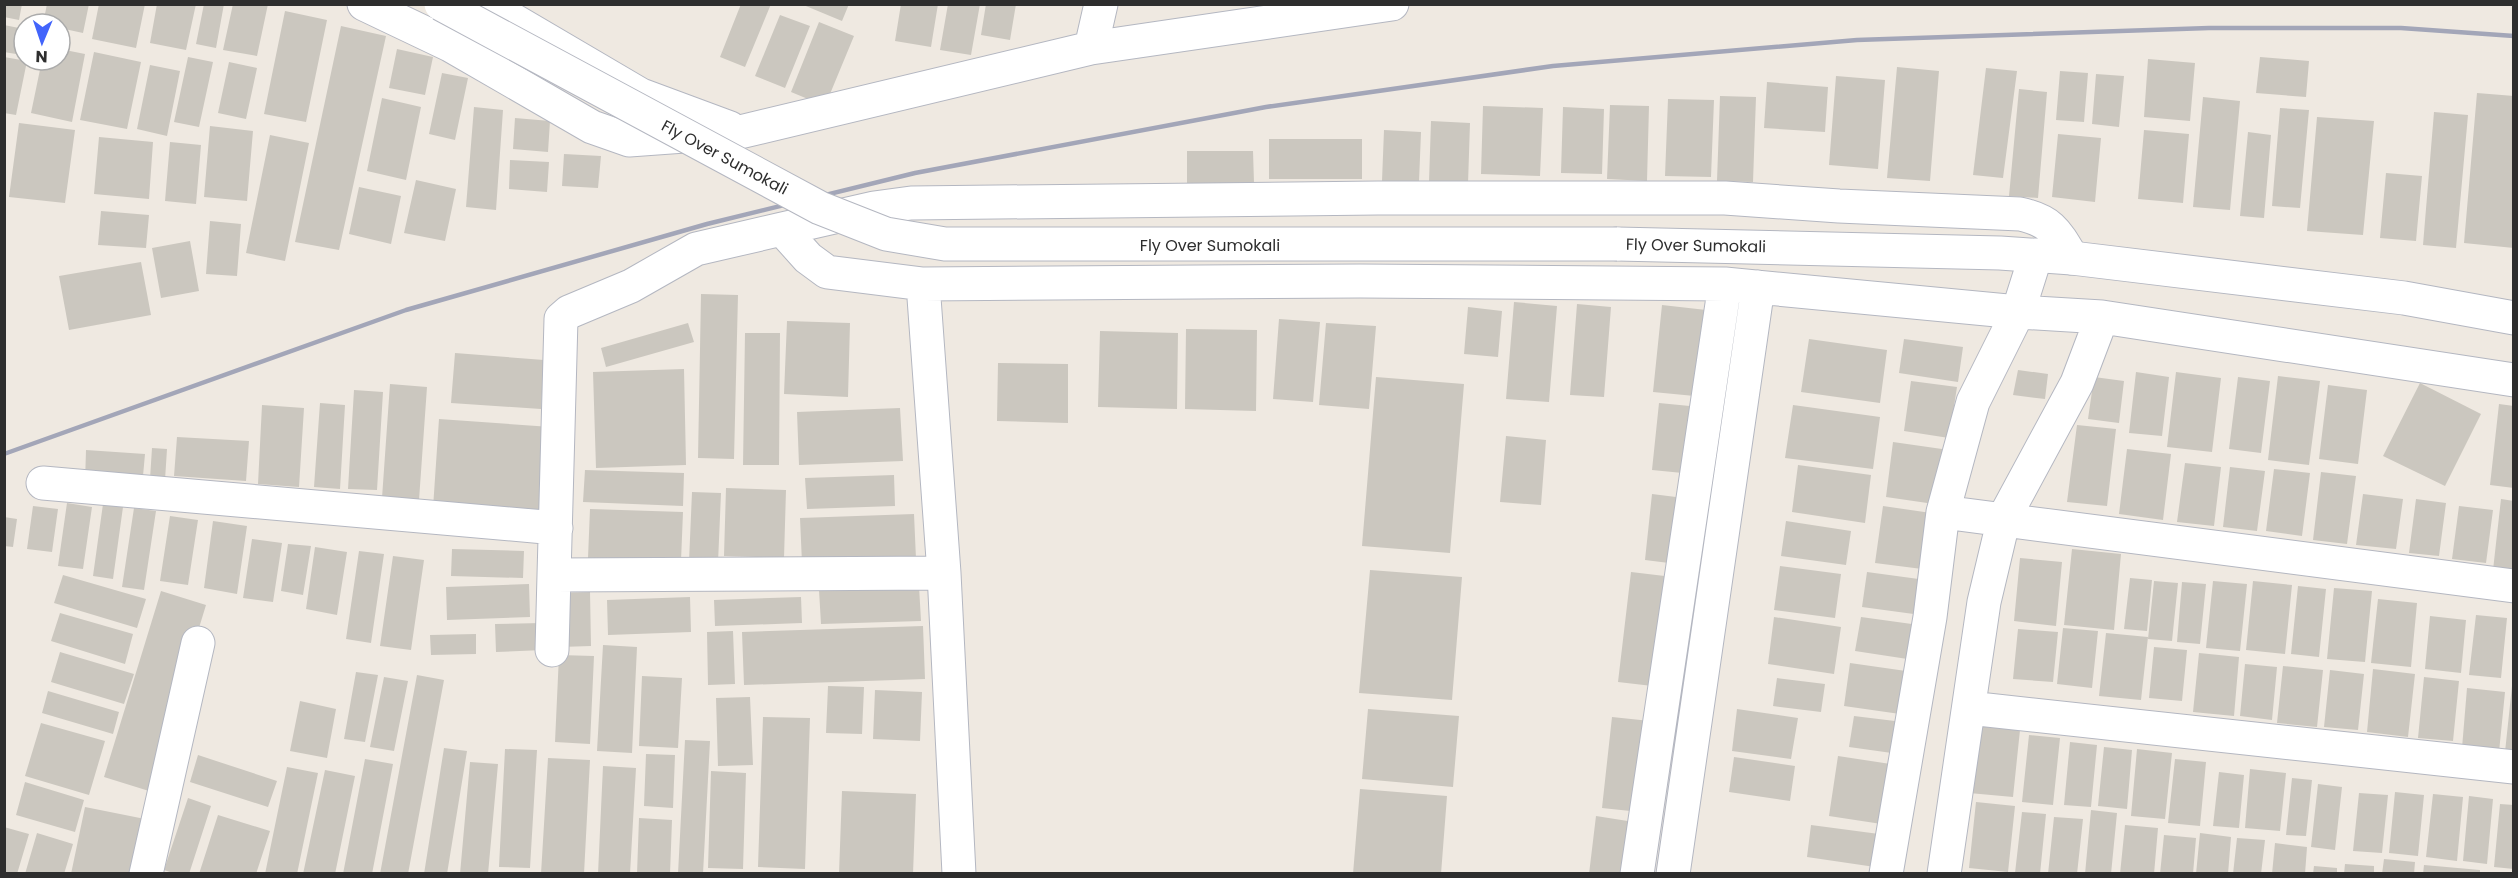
<svg xmlns="http://www.w3.org/2000/svg" width="2518" height="878" font-family="Poppins,sans-serif">
<style>
.building{fill:#cbc7bf}
.lines{fill:none;stroke-linecap:round;stroke-linejoin:round}
.street-casing{stroke:#b4b7c1;stroke-width:35}
.secondary-casing{stroke:#b4b7c1;stroke-width:35}
.street{stroke:#fff;stroke-width:33}
.secondary{stroke:#fff;stroke-width:33}
.rail{stroke:#a3a6b8;stroke-width:4.5}
.secondary-bridge-casing{stroke:#b4b7c1;stroke-width:35;stroke-linecap:butt}
.secondary-bridge{stroke:#fff;stroke-width:33}
.labels{text-anchor:middle;stroke-width:5;stroke-linejoin:round;paint-order:stroke}
.street-label{font-size:16px;fill:#2e2e2e;stroke:#fff}
</style>
<rect width="100%" height="100%" fill="#efe9e1"/>
<path class="building" d="M4 4H22L19 20 4 17Z
M47 4H89L83 33 60 28V24H43Z
M99 4H145L136 48 92 39Z
M157 4H196L186 50 150 43Z
M204 4H224L216 48 196 44Z
M233 4H268L257 56 223 50Z
M741 4H771L745 67 720 57Z
M801 4H849L842 21Z
M901 4H938L931 47 895 41Z
M948 4H980L971 55 940 50Z
M986 4H1016L1010 40 981 35Z
M285 11 327 20 306 122 264 114Z
M780 15 810 26 785 88 755 76Z
M819 22 854 36 825 106 791 92Z
M4 25 24 29 22 55 4 52Z
M341 26 386 36 339 250 295 242Z
M60 49 85 54 72 122 31 113 42 60H60Z
M397 49 433 57 425 95 389 88Z
M94 52 141 62 127 129 80 120Z
M4 57 27 61 16 115 4 113Z
M188 57 213 62 199 127 174 122Z
M2260 57 2309 61 2306 97 2256 93Z
M2148 59 2195 63 2190 121 2144 117Z
M229 62 257 68 246 119 218 113Z
M150 65 180 71 167 136 137 129Z
M1897 67 1939 71 1930 181 1887 178Z
M1986 68 2017 71 2003 178 1973 175Z
M2060 71 2088 73 2084 122 2056 120Z
M442 73 468 78 455 140 429 134Z
M2096 74 2124 76 2119 127 2092 124Z
M1836 76 1885 80 1878 169 1829 165Z
M1767 82 1828 87 1825 132 1764 128Z
M2019 89 2047 92 2038 198 2009 196Z
M2477 93 2514 96V248L2464 243Z
M1720 96 1756 97 1753 182 1717 181Z
M2203 97 2240 101 2230 210 2193 207Z
M382 98 421 107 406 180 367 171Z
M1668 99 1714 100 1711 177 1665 176Z
M1610 105 1649 106 1647 181 1607 179Z
M1483 106 1543 108 1540 176 1481 174Z
M474 107 503 110 496 210 466 207Z
M1563 107 1604 109 1602 174 1561 173Z
M2280 108 2309 110 2300 208 2272 206Z
M2434 112 2468 115 2456 248 2423 245Z
M2317 117 2374 121 2363 235 2307 231Z
M515 118 550 121 548 152 513 149Z
M1431 121 1470 123 1468 184 1429 182Z
M19 123 75 130 65 203 9 197Z
M210 126 253 131 247 201 204 197Z
M1384 130 1421 132 1419 182 1382 181Z
M2144 130 2189 134 2183 203 2138 199Z
M2248 132 2271 135 2264 218 2240 216Z
M2058 134 2101 138 2095 202 2052 197Z
M270 135 309 143 285 261 246 253Z
M99 137 153 142 149 199 94 194Z
M1269 139H1362V179H1269Z
M170 142 201 145 196 204 165 201Z
M1187 151H1253L1254 183H1187Z
M564 154 601 156 598 188 562 186Z
M510 160 549 162 547 192 509 189Z
M2386 173 2422 176 2416 241 2380 238Z
M416 180 456 189 445 241 404 233Z
M359 187 401 196 391 244 349 234Z
M101 211 149 215 146 248 98 245Z
M210 221 241 224 237 276 206 274Z
M190 241 199 291 161 298 152 248Z
M141 262 151 315 69 330 59 276Z
M701 294 738 295 734 459 698 458Z
M1514 302 1557 306 1549 402 1506 399Z
M1577 304 1611 307 1604 397 1570 395Z
M1662 305 1715 311 1705 397 1653 392Z
M1468 307 1502 311 1498 357 1464 354Z
M1279 319 1320 322 1313 402 1273 399Z
M787 321 850 323 848 397 784 394Z
M688 323 694 342 606 367 601 348Z
M1326 323 1376 326 1369 409 1319 405Z
M1186 329 1257 330 1256 411 1185 409Z
M1100 331 1178 333 1177 409 1098 407Z
M745 333H780L779 465H743Z
M1809 339 1887 350 1880 403 1801 392Z
M1904 339 1963 347 1958 382 1899 373Z
M455 353 544 360 541 409 451 403Z
M998 363 1068 364V423L997 421Z
M684 369 686 465 596 468 593 372Z
M2018 370 2048 374 2045 399 2013 395Z
M2136 372 2169 377 2162 436 2129 433Z
M2176 372 2221 378 2212 452 2167 447Z
M2278 376 2320 381 2309 465 2268 460Z
M1376 377 1464 384 1450 553 1362 546Z
M2094 377 2124 381 2119 423 2088 419Z
M2238 377 2270 381 2261 453 2229 449Z
M1911 381 1957 387 1949 438 1904 431Z
M2420 383 2481 414 2445 486 2383 456Z
M390 384 427 387 419 500 382 498Z
M2328 385 2367 390 2358 464 2319 459Z
M354 390 383 392 377 490 348 489Z
M320 403 345 405 340 489 314 487Z
M1659 403 1700 407 1693 474 1652 470Z
M2499 404 2514 406V488L2490 485Z
M262 405 304 408 299 487 258 484Z
M1793 405 1880 417 1873 469 1785 458Z
M900 408 903 461 799 465 797 412Z
M439 419 551 427 545 516 433 508Z
M2077 425 2116 429 2107 506 2067 502Z
M1506 436 1546 440 1541 505 1500 502Z
M177 437 249 441 246 481 174 476Z
M1893 442 1949 450 1941 505 1886 497Z
M152 448 167 449 165 480 150 479Z
M2127 449 2171 454 2163 520 2119 514Z
M86 450 145 454 142 487 85 483Z
M2185 463 2221 467 2214 526 2177 522Z
M1798 465 1871 475 1865 523 1792 512Z
M2230 467 2265 471 2257 531 2223 527Z
M2274 469 2310 473 2302 536 2266 531Z
M585 470 684 473 683 506 583 502Z
M2321 472 2356 476 2347 544 2313 540Z
M894 475 895 506 807 509 805 478Z
M726 488 786 490 784 558 724 556Z
M692 492 721 493 718 563 689 562Z
M1652 494 1684 498 1677 564 1645 560Z
M2363 494 2403 499 2396 549 2356 545Z
M2416 499 2446 503 2439 556 2409 553Z
M2501 499 2514 501V572L2493 570Z
M67 503 92 507 83 569 58 566Z
M103 504 123 507 113 579 93 576Z
M33 506 58 509 52 552 27 549Z
M1883 506 1938 514 1930 570 1875 563Z
M2459 506 2493 510 2486 563 2452 559Z
M134 508 156 511 144 590 122 587Z
M590 509 683 512 681 561 588 558Z
M914 514 916 559 802 563 800 518Z
M170 516 198 520 188 585 160 581Z
M4 517 17 519 13 547 4 546Z
M213 521 247 526 237 594 204 588Z
M1786 521 1851 531 1846 565 1781 556Z
M252 539 282 543 273 602 243 598Z
M288 544 311 546 303 595 281 591Z
M315 547 347 552 337 615 306 609Z
M452 549 524 551 523 578 451 576Z
M2072 549 2121 554 2114 630 2064 625Z
M359 551 384 554 371 643 346 639Z
M393 556 424 560 411 650 380 646Z
M2020 558 2062 562 2056 626 2014 621Z
M1780 566 1841 574 1835 618 1774 610Z
M1370 570 1462 577 1452 700 1359 693Z
M1631 572 1673 577 1661 687 1618 682Z
M1867 572 1926 580 1921 615 1862 607Z
M63 575 146 599 137 628 54 603Z
M2130 578 2152 580 2147 631 2124 629Z
M2154 581 2178 583 2172 641 2148 639Z
M2213 581 2247 584 2240 651 2206 648Z
M2253 581 2292 585 2285 654 2246 650Z
M2182 582 2206 584 2200 644 2177 642Z
M529 584 530 617 447 620 446 587Z
M919 586 921 621 821 624 819 590Z
M2298 586 2326 589 2319 657 2291 654Z
M2334 588 2372 591 2365 662 2327 659Z
M161 591 206 605 149 791 104 777Z
M590 592 591 646 560 647 558 593Z
M690 597 691 632 608 635 607 600Z
M801 597 802 623 715 626 714 600Z
M2378 599 2417 603 2411 667 2371 663Z
M60 613 133 634 125 664 51 641Z
M2476 615 2507 618 2501 678 2469 675Z
M2430 616 2466 620 2461 673 2425 669Z
M1774 617 1841 627 1834 674 1768 664Z
M1861 617 1919 625 1914 660 1855 651Z
M542 623 543 650 496 652 495 624Z
M923 626 925 679 744 685 742 632Z
M2063 628 2098 631 2092 688 2057 684Z
M2018 629 2058 632 2053 682 2013 679Z
M733 631 735 684 708 685 707 632Z
M2106 633 2148 637 2141 700 2099 696Z
M476 634V654L431 655 430 635Z
M603 645 637 647 632 753 597 751Z
M2154 647 2187 650 2182 701 2149 698Z
M60 652 134 674 124 704 51 682Z
M2199 653 2239 657 2234 716 2193 712Z
M559 655 594 656 590 744 555 742Z
M1850 663 1906 671 1900 714 1844 706Z
M2245 664 2277 667 2272 720 2240 716Z
M2283 666 2323 670 2317 727 2277 723Z
M2373 669 2415 674 2408 737 2367 732Z
M2330 670 2364 674 2358 730 2324 727Z
M356 672 378 675 365 742 344 739Z
M417 675 444 680 408 874H380Z
M642 676 682 678 678 748 639 746Z
M384 677 408 681 394 751 370 747Z
M2424 677 2459 681 2453 741 2418 738Z
M1777 678 1825 684 1821 712 1773 706Z
M828 686 864 687 862 734 826 733Z
M2512 686H2514V753L2505 752Z
M2467 688 2505 692 2499 752 2462 748Z
M875 690 922 692 920 741 873 739Z
M48 691 119 712 113 734 42 713Z
M750 697 753 765 718 766 716 698Z
M300 701 336 709 327 758 290 751Z
M1368 709 1459 716 1453 787 1362 779Z
M1737 709 1798 718 1791 759 1732 751Z
M1854 716 1903 722 1899 754 1849 747Z
M763 717 810 718 805 869 758 867Z
M1612 717 1650 721 1640 812 1602 808Z
M41 723 105 741 89 795 25 776Z
M1976 726 2020 730 2013 797 1969 793Z
M2029 735 2060 738 2053 805 2022 802Z
M685 740 710 741 703 874H678Z
M2070 742 2097 745 2091 807 2064 805Z
M2104 747 2132 750 2127 809 2098 806Z
M444 748 467 751 447 874H424Z
M505 749 537 750 530 868 499 867Z
M2137 749 2172 753 2165 819 2131 816Z
M646 754 675 755 673 808 644 806Z
M198 755 277 781 268 807 190 782Z
M1838 756 1897 765 1888 825 1829 816Z
M1734 757 1795 766 1790 801 1729 792Z
M548 758 590 760 584 874H541Z
M365 759 393 764 372 874H343Z
M2175 759 2206 762 2200 826 2168 823Z
M470 762 498 764 488 874H460Z
M603 766 636 768 630 874H598Z
M287 767 318 773 297 874H265Z
M2250 769 2286 773 2280 831 2245 828Z
M325 770 355 776 335 874H303Z
M711 771 746 773 743 869 708 868Z
M2219 772 2244 775 2239 828 2213 826Z
M2292 778 2312 780 2306 836 2286 835Z
M25 782 84 800 75 832 16 815Z
M2318 784 2342 787 2335 850 2311 847Z
M1360 789 1447 796 1441 874H1353Z
M842 791 916 794 913 874H839Z
M2395 792 2424 795 2418 856 2389 853Z
M2359 793 2388 795 2382 853 2353 851Z
M2433 794 2463 797 2457 861 2426 857Z
M2469 796 2493 799 2487 864 2463 861Z
M188 798 211 806 189 874H176L164 870Z
M1976 802 2015 806 2008 872 1969 868Z
M2500 804 2514 805V869L2494 867Z
M85 807 150 820 138 874H71Z
M2091 810 2117 813 2111 874H2085Z
M2022 812 2046 814 2040 874 2015 873Z
M218 815 270 831 256 874H199Z
M1596 816 1634 822 1627 874H1589Z
M2054 817 2083 819 2077 874H2048Z
M639 818 672 820 670 874H637Z
M1811 825 1879 834 1875 867 1807 857Z
M2125 825 2158 828 2154 874H2120Z
M4 827 29 834 17 874H4Z
M37 833 73 844 64 874H25Z
M2200 833 2231 837 2228 874H2196Z
M2164 835 2196 838 2193 874H2160Z
M2237 838 2265 840 2261 874H2233Z
M2275 843 2307 847 2305 874H2272Z
M2384 859 2415 862 2414 874H2382Z
M2345 864 2374 866V874H2344Z
M2424 865 2480 870V874H2423Z
M2314 866 2337 868V874H2313Z"/>
<g class="lines">
<g class="street-casing">
<path id="street" d="M364 4 450 45 592 127 629 140 740 132 1091 48 1392 4
M486 4 641 95 730 128
M1091 48 1101 4
M782 229 696 249 631 286 569 312 561 319 554 575 944 573
M2072 258C2056 231 2051 221 2020 214L1839 206 1725 198H1378L911 203 874 208 782 229 808 258 827 272 923 284 1360 281 1725 284 2018 312 2102 317 2514 380
M923 284 944 573 959 874
M43 483 556 528
M1943 512 2514 586
M552 650 554 575
M1969 708 2514 767
M146 874 198 643
M1637 874 1725 284
M1673 874 1758 287
M1886 874 1930 617 1943 512 1973 402 2018 312 2036 255
M1944 874 1984 602 2004 518 2077 383 2102 317"/>
</g>
<g class="secondary-casing">
<path id="secondary" d="M1617 244 2000 253 2072 258 2404 298 2514 318"/>
</g>
<use href="#street" class="street"/>
<use href="#secondary" class="secondary"/>
<path class="rail" d="M4 454 406 310 707 224 915 173 1266 107 1553 66 1857 40 2209 28H2401L2514 36"/>
<g class="secondary-bridge-casing">
<path id="secondary-bridge" d="M441 4 820 208 886 234 945 244H1617"/>
</g>
<use href="#secondary-bridge" class="secondary-bridge"/>
</g>
<g class="labels">
<g class="street-label">
<text transform="translate(725 157) rotate(28)" y="6">Fly Over Sumokali</text>
<text x="1210" y="251">Fly Over Sumokali</text>
<text transform="translate(1696 245) rotate(1)" y="6">Fly Over Sumokali</text>
</g>
</g>
<rect width="2518" height="878" fill="none" stroke="#2e2e2e" stroke-width="12"/>
<g transform="translate(42 42) rotate(182)"><circle r="28" fill="#ffffff" stroke="#ababab" stroke-width="1.5"/>
<path d="M0-4.5L10 22L0 15L-10 22Z" fill="#4264fb"/>
<text y="-9" font-size="16" font-weight="bold" text-anchor="middle" fill="#2e2e2e">N</text>
</g>
</svg>
